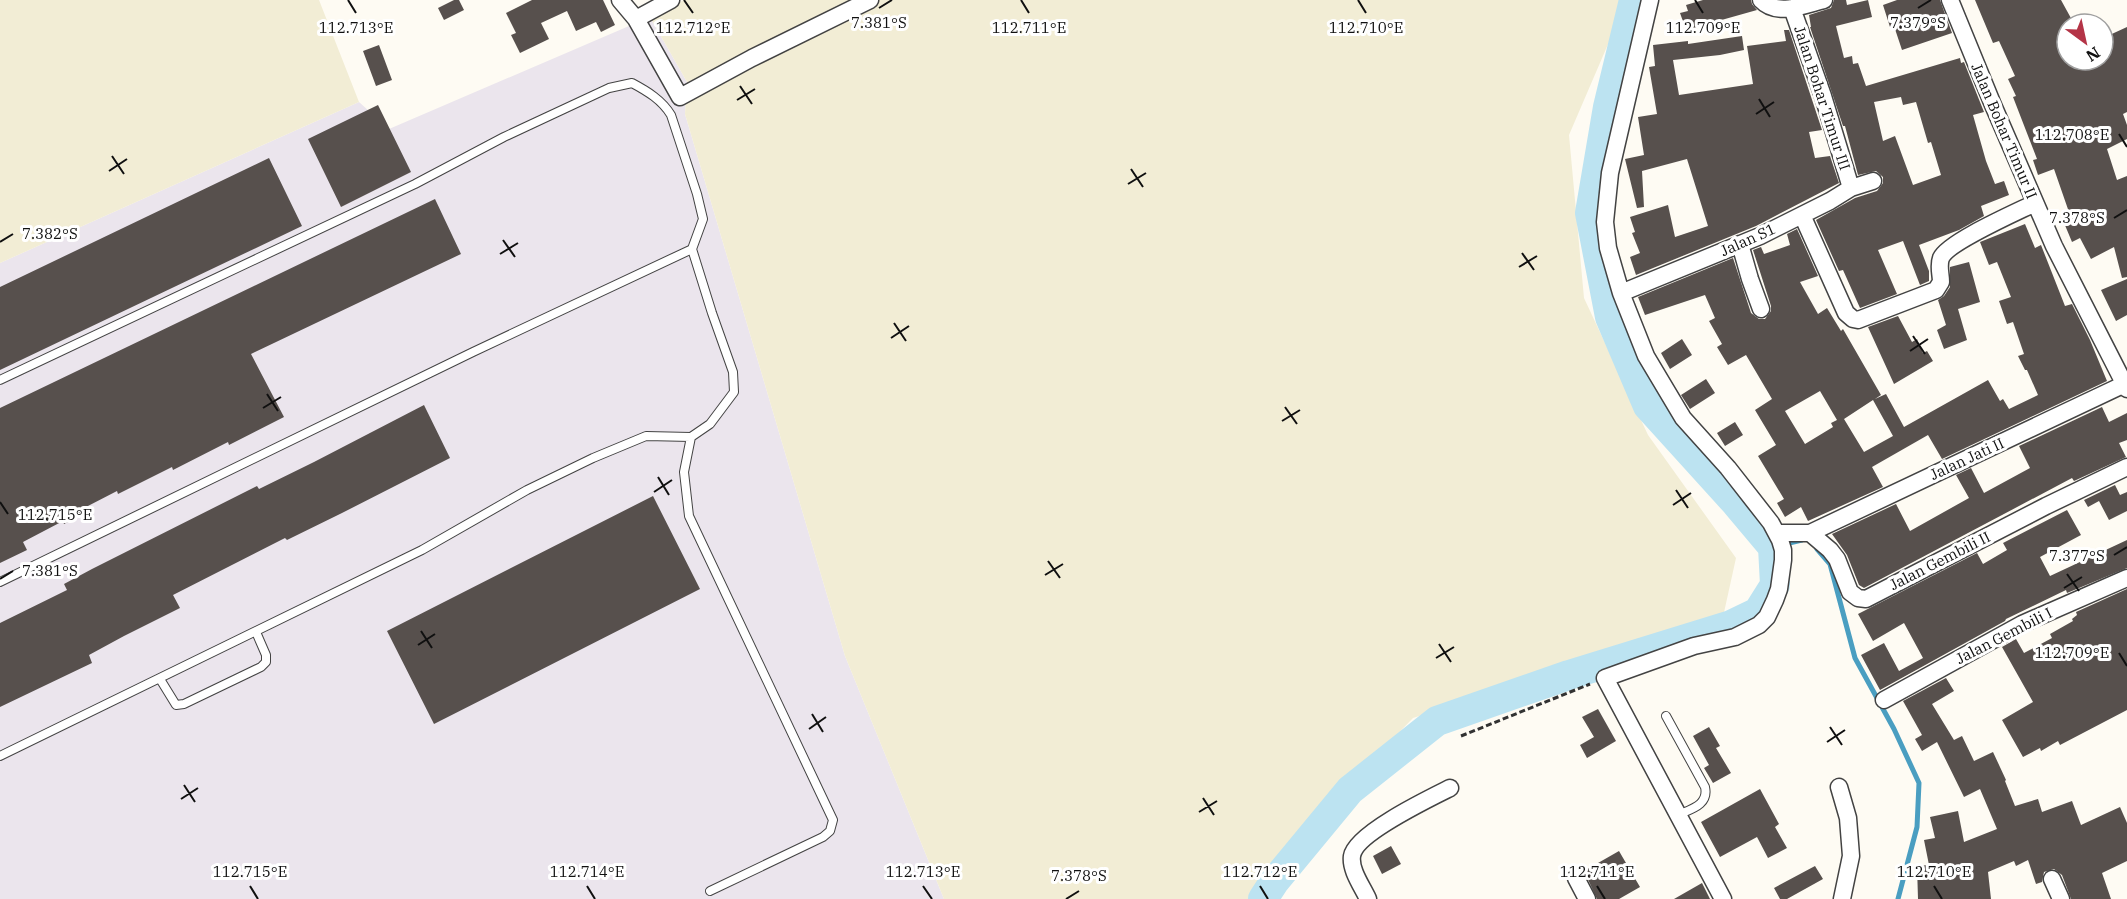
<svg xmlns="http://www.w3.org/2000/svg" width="2127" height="899" font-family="'IBM Plex Serif',serif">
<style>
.industrial{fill:#ebe5ed}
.farmland{fill:#f2edd5}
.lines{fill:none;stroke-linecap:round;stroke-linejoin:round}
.stream{stroke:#4a9ec1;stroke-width:5}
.river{stroke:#bce3f1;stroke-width:30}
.building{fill:#57504d;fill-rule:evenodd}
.lane-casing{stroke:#434343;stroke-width:10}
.street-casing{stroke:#434343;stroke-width:19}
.path{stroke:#323232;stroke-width:3;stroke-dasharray:6 3;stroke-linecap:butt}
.lane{stroke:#fff;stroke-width:8}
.street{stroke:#fff;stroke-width:16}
.ticks{fill:none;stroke:#101010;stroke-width:2}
.labels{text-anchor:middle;stroke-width:6;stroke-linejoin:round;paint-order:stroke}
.street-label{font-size:15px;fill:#101010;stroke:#fff}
.ticks-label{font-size:15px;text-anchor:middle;fill:#101010;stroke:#fff;stroke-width:6;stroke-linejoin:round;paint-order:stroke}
</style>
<rect width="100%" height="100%" fill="#fefbf3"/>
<path class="industrial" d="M650 17 687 82 685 114 845 656 944 899H0V263L359 102 389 129Z"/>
<path class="farmland" d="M0 0H319L359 102 0 263Z
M684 0H1627L1569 135 1584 298 1648 435 1736 558 1723 617 1413 718 1283 852 1253 899H944L845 656 685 114 687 82 650 17Z"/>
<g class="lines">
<path class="stream" d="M1773 547 1802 540
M1817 549 1830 564 1855 658 1894 729 1919 783 1917 827 1898 899"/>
<path class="river" d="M1263 899 1274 882 1350 790 1437 721 1569 675 1731 625 1758 612 1775 585 1773 547 1736 503 1648 406 1610 317 1590 213 1608 107 1634 0"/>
</g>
<path class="building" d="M454 0H459L464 10 444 20 438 8Z
M532 0H603L615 25 601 32 596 22 576 31 567 11 541 23 549 39 520 53 511 35 516 33 506 13Z
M1703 0H1751L1752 4 1757 10 1686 30 1680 13 1688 11 1686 5Z
M1834 0H1846L1847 5 1868 0 1872 17 1836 26 1844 58 1852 56 1853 64 1858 63 1866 86 1960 58 1961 63 1964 62 1984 112 1973 115 1986 161 1995 184 2004 181 2009 195 1981 206 1984 216 1959 230 1919 245 1929 271V281L1920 285 1903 241 1878 250 1897 294 1860 308 1843 270 1839 271 1816 220 1855 198 1877 191 1883 183V177L1876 171 1858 175 1845 126H1843L1810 27H1811L1809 15 1831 8ZM1901 97 1903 105 1916 102 1928 143 1931 142 1941 175 1913 185 1895 136 1883 141 1874 102Z
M1897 0H1940L1952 33 1902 50 1894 26 1890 27 1883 5Z
M1975 0H2061L2072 20 2061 27 2067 37V60H2103V38L2127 27V112L2123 114 2127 125V139L2107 149 2117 180 2127 176V277L2122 278 2114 247 2091 259 2080 238 2072 242 2062 218 2070 215 2054 169 2038 175 2033 160 2037 159 2013 97 2016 96 2008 79 2015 76 1999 41 1993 43Z
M1784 30H1789L1822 130 1809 132 1815 158 1830 156 1839 183 1756 226 1636 275 1630 257 1640 253 1632 233 1635 232 1630 217 1668 205 1675 237 1708 226 1687 159 1642 171 1644 207 1637 208 1625 159 1644 155 1638 117 1657 114 1649 67 1655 66 1653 45 1688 41V44L1742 36 1744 50 1720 55 1673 60 1679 95 1753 84 1747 46 1786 41Z
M379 45 392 80 376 86 363 51Z
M378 105 411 172 341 207 308 139Z
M269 158 302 226 0 370V287Z
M435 199 461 254 251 354 284 417 229 445 228 442 173 470 172 467 118 494 117 491 86 507 89 511 64 524 63 521 23 542 27 550 0 563V408Z
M2025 224 2035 248 2041 245 2065 306 2072 304 2090 340 2107 381 1942 459 1928 435 1872 467 1883 487 1808 521 1801 507 1785 517 1777 503 1784 499 1758 456 1776 445 1755 410 1772 399 1746 355 1728 365 1717 347 1722 344 1709 321 1715 318 1705 295 1645 315 1638 297 1733 258 1751 313 1759 319H1765L1771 311V306L1753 250 1761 247 1764 254 1790 245 1787 234 1797 229 1818 276 1800 282 1818 314 1827 308 1841 331 1843 329 1881 395 1875 399 1886 394 1904 427 1988 380 2000 401 2003 399 2009 409 2038 395 2027 370H2025L2018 356 2024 354 2013 322 2007 324 1999 301 2011 297 1997 262 1989 265 1980 242ZM1820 391 1837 420 1831 423 1833 427 1805 444 1785 411ZM1873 400 1893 436 1864 452 1844 419Z
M1969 262 1980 302 1958 309 1967 340 1944 349 1937 330 1946 325 1938 300 1944 296 1950 287V267Z
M2127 279V315L2116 321 2101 290Z
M1898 316 1912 342 1917 339 1923 353 1927 351 1933 361 1894 384 1868 327Z
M1682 339 1692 355 1670 369 1661 353Z
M1706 379 1715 393 1690 409 1681 395Z
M424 405 450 458 342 513 287 540 285 538 173 595 180 608 124 636 89 655 92 663 0 707V623L67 590 64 584 92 569 257 486 259 489 314 462Z
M2102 407 2109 422 2127 413V440L2119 443 2126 457 2074 481 2072 478 1864 588 1859 585 1847 555 1832 534 1896 504 1910 531 1969 498 1956 475 1971 468 1984 493 2030 468 2019 446Z
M1735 422 1743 435 1725 446 1717 433Z
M2115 485 2120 495 2127 492V511L2109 520 2099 501 2088 507 2084 500Z
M653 496 700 589 434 724 387 631Z
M2067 510 2081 535 2040 557 2050 576 2127 540V568L2067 593 2066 590 2006 619 2005 621 1880 690 1861 655 1884 643 1899 671 1923 658 1904 623 1873 641 1858 614 1977 553 1983 564 2007 550 2003 543Z
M2127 589V710L2060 745 2058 741 2041 751 2040 748 2023 757 2002 720 2033 702 2002 647 2016 639 2024 653 2052 638 2050 634 2073 621 2072 619 2077 615 2076 612Z
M1946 678 1954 691 1932 704 1954 740 1962 736 1974 761 1993 752 2006 780 2005 781 2015 806 2038 799 2042 812 2072 801 2081 825 2120 807 2127 823V861L2102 873 2111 899H2071L2062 875 2054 869 2044 872 2042 882 2036 884 2028 860 2016 866 2014 861 1988 872 1991 899H1918L1917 866 1929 865 1924 840 1935 838 1930 817 1958 811 1964 842 1997 829 1980 789 1964 797 1937 742 1922 751 1915 739 1922 735 1903 701Z
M1598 709 1616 741 1587 758 1580 745 1594 737 1582 717Z
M1709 727 1720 746 1716 748 1731 773 1713 783 1704 768 1709 765 1693 736Z
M1760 789 1779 824 1775 827 1787 848 1768 858 1757 837 1720 857 1701 822Z
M1391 846 1401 864 1382 874 1373 856Z
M1619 851 1640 887 1619 899H1597L1584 871Z
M1815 866 1823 879 1787 899H1780L1774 888Z
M1702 883 1710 899H1674Z"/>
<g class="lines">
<g class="lane-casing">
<path id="lane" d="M0 380 415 184 504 137 609 88 632 83C647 91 662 100 671 115L697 194 703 219 692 249 712 313 733 372 734 392 710 424 691 437 684 472 689 516 833 820 830 831 823 837 710 891
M0 582 473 352 692 249
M160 679 176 705 184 704 261 667 266 662V655L256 632
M1666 716 1705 787C1709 805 1691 809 1678 815
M0 756 422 550 527 490 593 458 646 436 691 437"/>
</g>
<g class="street-casing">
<path id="street" d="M620 0 636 19 680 97 752 58 870 0
M1650 0 1610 173 1605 222 1608 248 1621 293 1646 356 1683 418 1728 468 1771 523 1780 540 1783 550V560L1779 589 1775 600 1767 617 1759 625 1735 637 1694 646 1605 678 1723 899
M1761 0C1777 17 1804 5 1824 0
M1950 0 1993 105 2054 246 2127 389
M1792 8 1823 96 1851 188
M636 19 671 0
M1802 215 1846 313 1853 319 1858 320 1936 290 1941 282C1941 274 1938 266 1941 258 1948 242 2017 212 2035 203
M1740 244 1750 279 1761 309
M1621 293 1760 236 1830 201 1851 188 1873 181
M1777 533H1810L1830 550 1837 559 1850 592 1858 598 1866 599 2046 506 2127 467
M1810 533 2127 383
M1884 700 2022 624 2127 578
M1839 787 1848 818 1851 856 1842 899
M1576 878 1587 899
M2052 879 2061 899
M1368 899C1362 886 1350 870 1352 856 1355 834 1430 798 1450 788"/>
</g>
<path class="path" d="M1461 736 1590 684"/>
<use href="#lane" class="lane"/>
<use href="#street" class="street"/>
</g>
<path class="ticks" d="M348 0 356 13M684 0 693 13M1021 0 1029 13M1358 0 1366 13M1695 0 1703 13M879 8 892 0M1918 8 1931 0M740 86 752 104M1759 99 1770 117M737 100 755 89M1756 114 1774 102M2119 134 2127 147M112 156 124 174M1131 169 1143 187M109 171 127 159M1128 184 1146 173M2114 218 2127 210M503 240 515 257M0 242 13 234M1522 253 1534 270M500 254 518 243M1519 267 1537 256M894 323 906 341M1913 336 1925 354M891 338 909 326M1910 351 1928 339M267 394 278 411M1285 407 1297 424M263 408 281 397M1282 421 1300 410M658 477 669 495M1676 490 1688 508M654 492 672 480M0 502 8 514M1673 505 1691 493M2114 555 2127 547M1048 561 1060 578M2067 574 2079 591M1045 575 1063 564M0 579 13 571M2064 588 2082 577M421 631 432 648M1439 644 1451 662M418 645 435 634M2119 653 2127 666M1436 658 1454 647M812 714 823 732M1830 727 1842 745M809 729 826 717M1827 742 1845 730M184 785 195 802M1203 798 1214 815M181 799 198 788M1199 812 1217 801M250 886 258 899M587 886 595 899M923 886 932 899M1260 886 1268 899M1597 886 1605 899M1934 886 1942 899M1066 899 1079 891"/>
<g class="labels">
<g class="street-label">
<text transform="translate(1822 98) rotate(72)" y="5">Jalan Bohar Timur III</text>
<text transform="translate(2004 131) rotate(67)" y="5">Jalan Bohar Timur II</text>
<text transform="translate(1748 240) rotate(-24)" y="5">Jalan S1</text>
<text transform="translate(1967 459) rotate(-25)" y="5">Jalan Jati II</text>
<text transform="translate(1940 561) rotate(-27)" y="5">Jalan Gembili II</text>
<text transform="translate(2004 636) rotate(-27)" y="5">Jalan Gembili I</text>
</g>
</g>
<g class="ticks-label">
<text x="879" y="28">7.381°S</text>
<text x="1918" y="28">7.379°S</text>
<text x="356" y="33">112.713°E</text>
<text x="693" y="33">112.712°E</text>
<text x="1703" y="33">112.709°E</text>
<text x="1029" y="33">112.711°E</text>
<text x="1366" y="33">112.710°E</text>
<text x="2072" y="140">112.708°E</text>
<text x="2077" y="223">7.378°S</text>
<text x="50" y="239">7.382°S</text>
<text x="55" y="520">112.715°E</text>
<text x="2077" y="561">7.377°S</text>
<text x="50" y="576">7.381°S</text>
<text x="2072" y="658">112.709°E</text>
<text x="250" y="877">112.715°E</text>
<text x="587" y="877">112.714°E</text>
<text x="923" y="877">112.713°E</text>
<text x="1260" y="877">112.712°E</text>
<text x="1597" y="877">112.711°E</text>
<text x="1934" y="877">112.710°E</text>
<text x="1079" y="881">7.378°S</text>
</g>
<g transform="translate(2085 42) rotate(147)"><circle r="28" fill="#ffffff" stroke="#9f9f9f" stroke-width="1.5"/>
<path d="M0-4.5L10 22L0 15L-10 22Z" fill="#b43447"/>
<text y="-9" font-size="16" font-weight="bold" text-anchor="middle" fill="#101010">N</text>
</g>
</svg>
